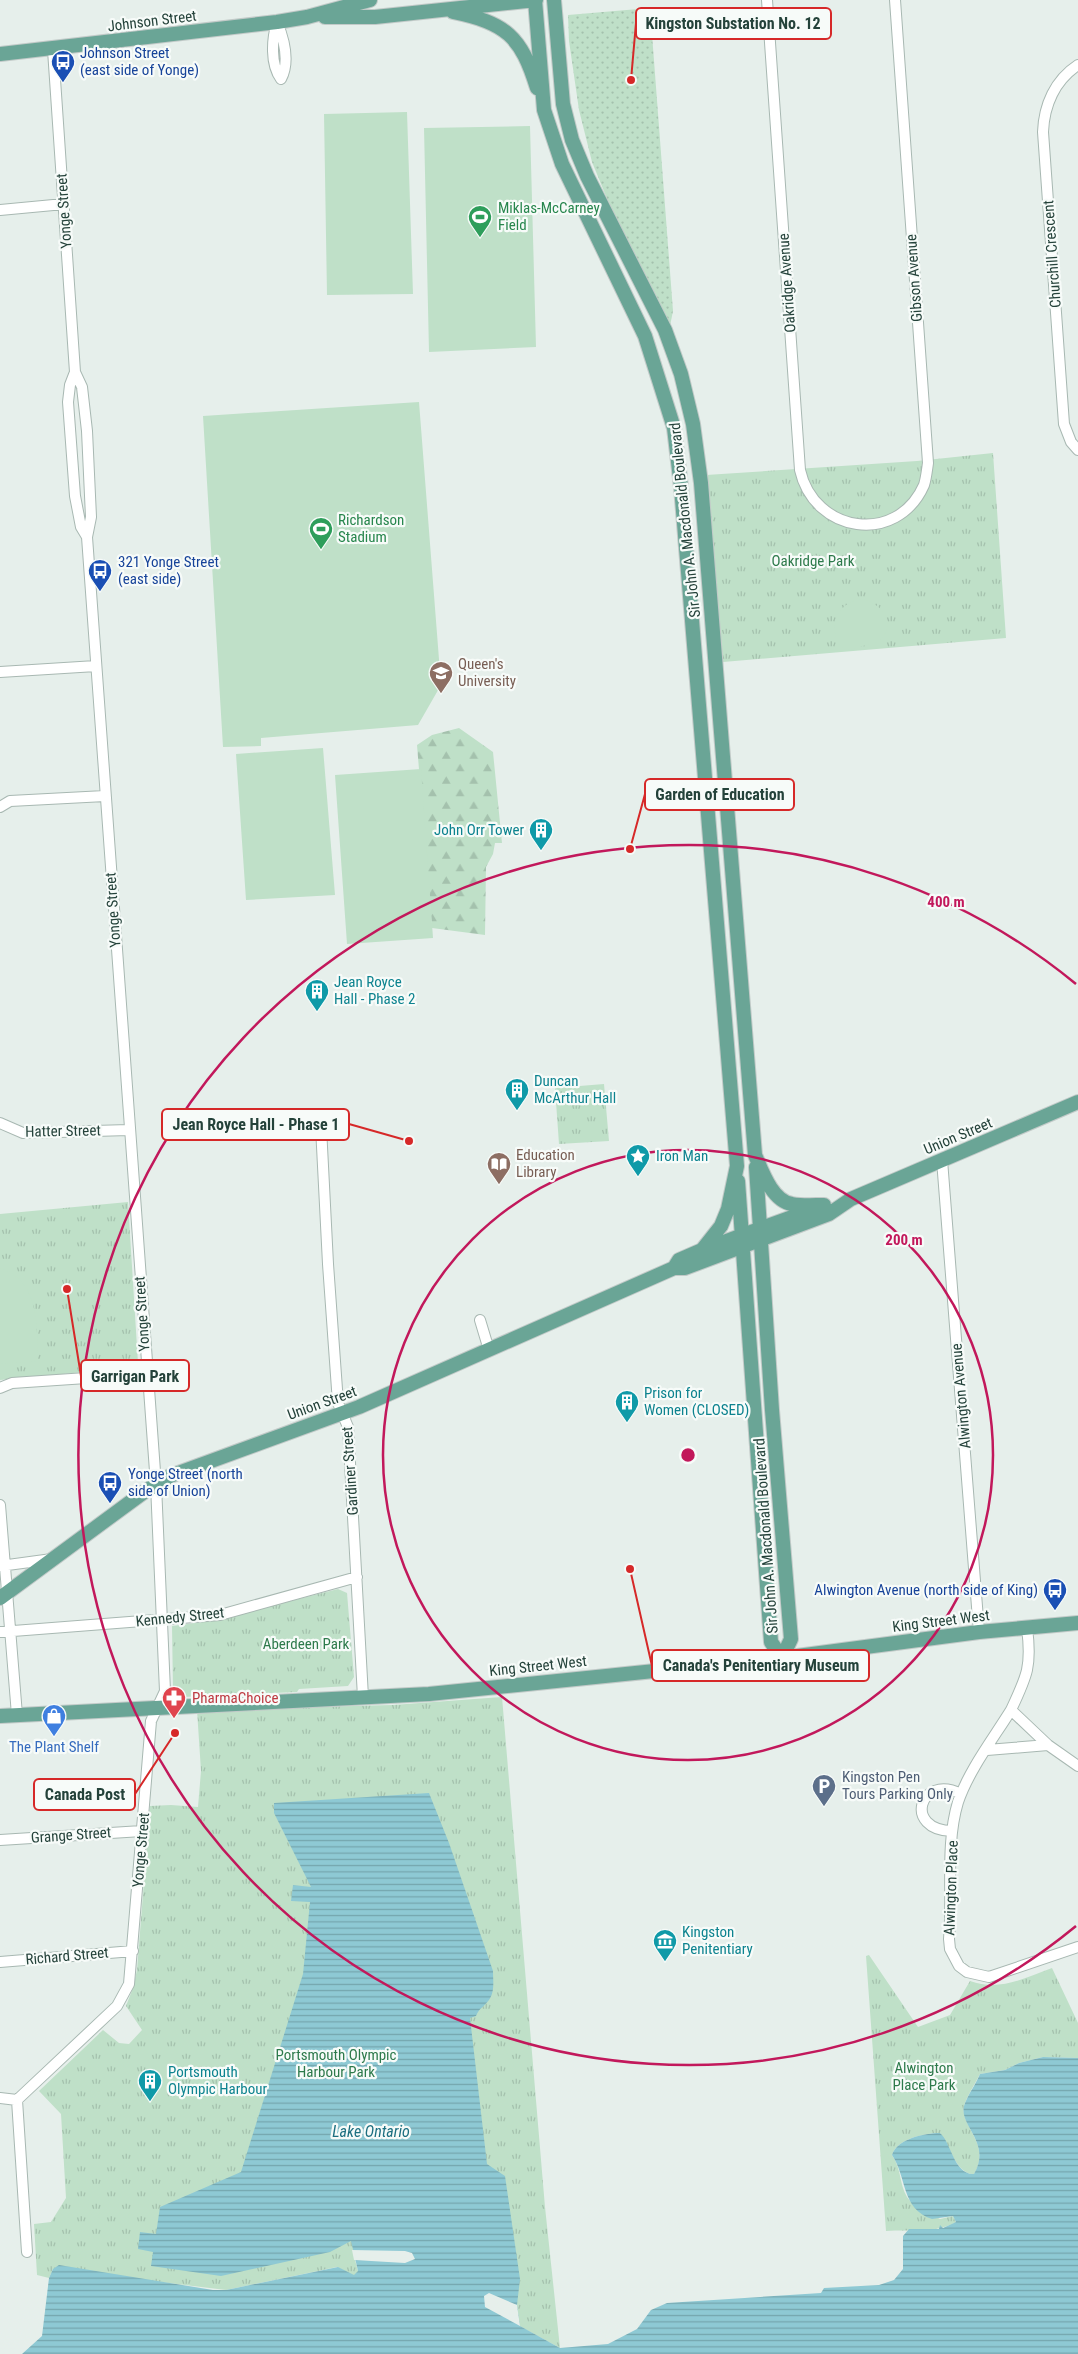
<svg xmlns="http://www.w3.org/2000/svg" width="1078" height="2354" font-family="'Roboto Condensed',sans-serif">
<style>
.grass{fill:url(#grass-dots)}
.forest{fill:url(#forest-firs)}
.park{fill:url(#park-tufts)}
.pitch{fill:#bfe0c8}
.water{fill:url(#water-rules)}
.pier{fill:#e6efeb}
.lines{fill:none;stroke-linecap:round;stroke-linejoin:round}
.minor-casing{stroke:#a8b8b2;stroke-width:12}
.major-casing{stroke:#c2cac8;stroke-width:16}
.minor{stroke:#fff;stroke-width:10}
.major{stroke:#6aa596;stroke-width:14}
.ring{fill:none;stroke:#c2185b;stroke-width:2.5}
.labels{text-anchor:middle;stroke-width:4.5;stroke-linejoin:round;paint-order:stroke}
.street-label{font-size:15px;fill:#24423a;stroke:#f7fbf9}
.transit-label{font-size:15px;fill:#164399;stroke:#f7fbf9;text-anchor:start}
.leisure-label{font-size:15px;fill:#27864d;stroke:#f7fbf9;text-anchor:start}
.park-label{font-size:15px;fill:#2d7a4b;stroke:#f7fbf9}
.education-label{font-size:15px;fill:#785e54;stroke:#f7fbf9;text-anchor:start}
.culture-label{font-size:15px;fill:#0d838f;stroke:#f7fbf9;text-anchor:start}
.health-label{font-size:15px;fill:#be3a42;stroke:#f7fbf9;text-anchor:start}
.shop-label{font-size:15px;fill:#366cbe;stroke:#f7fbf9}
.service-label{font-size:15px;fill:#4e5e75;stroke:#f7fbf9;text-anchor:start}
.water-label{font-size:16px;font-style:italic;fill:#1c6f80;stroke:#f7fbf9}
.centre{fill:#c2185b;stroke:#f7fbf9;stroke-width:2.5}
.ring-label{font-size:15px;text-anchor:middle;font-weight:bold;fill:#c2185b;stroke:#f7fbf9;stroke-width:4.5;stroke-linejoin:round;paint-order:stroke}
.leader{fill:none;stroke:#d62828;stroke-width:2}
.callout-dot{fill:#d62828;stroke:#f7fbf9;stroke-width:2}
.callout{fill:#f7fbf9;stroke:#d62828;stroke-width:2}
.callout-label{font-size:16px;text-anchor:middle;font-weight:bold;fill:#24423a}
</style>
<defs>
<pattern id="grass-dots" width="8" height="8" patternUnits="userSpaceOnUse" patternTransform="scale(1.25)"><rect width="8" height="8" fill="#bfe0c8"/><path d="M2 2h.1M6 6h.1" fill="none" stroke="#a4c1ad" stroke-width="1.8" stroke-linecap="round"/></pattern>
<pattern id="forest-firs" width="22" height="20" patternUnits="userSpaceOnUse" patternTransform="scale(1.25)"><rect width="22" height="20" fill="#bfe0c8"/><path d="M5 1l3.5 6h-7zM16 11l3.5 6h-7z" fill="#a4c1ad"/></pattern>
<pattern id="park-tufts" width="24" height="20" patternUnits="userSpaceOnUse" patternTransform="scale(1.25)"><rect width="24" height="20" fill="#bfe0c8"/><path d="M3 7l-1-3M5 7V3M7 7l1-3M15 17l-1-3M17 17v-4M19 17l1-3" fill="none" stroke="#a4c1ad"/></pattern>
<pattern id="water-rules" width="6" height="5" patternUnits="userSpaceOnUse" patternTransform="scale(1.25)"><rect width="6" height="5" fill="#8ec9d4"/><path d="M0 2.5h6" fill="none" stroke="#74a5ad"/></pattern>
</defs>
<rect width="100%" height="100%" fill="#e6efeb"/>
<path class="grass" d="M650 8 673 311 670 326 608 201 592 162 579 110 569 41 568 15Z"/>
<path class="forest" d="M459 728 493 752 502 843H495L493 854 486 867 485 935 432 928 417 745 432 735Z"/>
<path class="park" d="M993 453 1006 638 723 662 706 475 917 461Z
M604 1084 609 1141 559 1144 555 1088Z
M128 1202 138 1363 136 1367 0 1380V1214Z
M338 1589 347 1593 354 1677 348 1686 299 1689 297 1692 182 1697 173 1691 172 1626 211 1621Z
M502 1697 545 2207 560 2348 503 2317 355 2260 358 2271 361 2274 354 2276 337 2267 226 2290 53 2269 49 2278 37 2275 34 2224 51 2222 66 2198 61 2114 39 2091 103 2030 119 2043 129 2044 142 2030 126 2006 133 1988 137 1970 150 1806 171 1805 198 1807 201 1771 197 1710 393 1705Z
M869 1955 918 2027 950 2015 970 1981C1000 1992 1024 1978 1052 1968L1078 2023V2058L1043 2057 1019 2063 1005 2070 980 2074C976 2082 966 2098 964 2106 960 2127 992 2144 974 2174 957 2175 949 2145 940 2133 924 2133 897 2139 892 2155 902 2170 899 2184 907 2197 913 2207 929 2213 940 2219L953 2216 956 2222C935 2234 910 2229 886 2231L866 1956Z"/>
<path class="pitch" d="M407 112 413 294 327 295 324 114Z
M530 126 536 347 429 352 424 128Z
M419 402 441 685 418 725 261 738V746L223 747 203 416Z
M859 599C878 600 898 621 881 639 876 644 870 644 863 646 857 648 851 651 845 648 838 646 836 639 835 633 833 615 842 604 859 599Z
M323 748 335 895 246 900 236 754Z
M421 769 433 938 347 944 335 775Z
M0 1268C39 1280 38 1327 37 1361L0 1364Z"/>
<path class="water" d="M429 1793 449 1843 493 1971C493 1980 495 1992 489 2000 483 2008 480 2007 476 2016L470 2018 487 2164 505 2176 520 2279 517 2305 520 2326 560 2348 608 2344 637 2329 651 2310 667 2303 821 2293 824 2288 879 2285 894 2280 903 2269V2236L909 2229H939L940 2225 943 2228 956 2222 953 2216 932 2219C901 2209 907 2177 892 2155 897 2139 924 2133 940 2133 951 2142 954 2175 974 2174 992 2143 959 2126 964 2106 967 2096 976 2084 980 2074L1005 2070 1019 2063 1043 2057 1078 2058V2354H22L42 2336 49 2278 53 2269 59 2265 213 2290H226L338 2267 354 2275 358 2271 351 2241 330 2252 221 2276 151 2266 153 2252 138 2249 140 2232 156 2234 160 2207 241 2172 303 1974 310 1902 291 1901 293 1885 311 1887 274 1813V1803Z"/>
<path class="pier" d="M352 2250 405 2251 412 2253 415 2259 405 2263 354 2260Z
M489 2293 517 2305 520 2326 485 2307 484 2296Z"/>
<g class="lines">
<g class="minor-casing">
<path id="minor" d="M767 0 800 470C814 533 897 546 924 485 926 479 927 470 928 463L895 0
M277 22C284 39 290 62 281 79 270 64 272 39 277 22Z
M1078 65C1055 80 1044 105 1043 132L1064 424 1071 442 1078 450
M0 210 64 204
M75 372 70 385 68 402 75 496 81 527 87 537
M0 672 96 666
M0 807 10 801 105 796
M0 1123 23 1133 129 1130
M321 1127 328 1264 338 1403 348 1427 363 1697
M942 1160 979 1632
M480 1320 489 1350
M0 1388 12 1383 146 1374
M0 1505 17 1715
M0 1566 52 1559
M0 1632 220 1615 357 1577
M1011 1710C1027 1676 1032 1666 1027 1628
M987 1750 1048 1745
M1078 1766 1048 1745 1011 1710C993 1739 969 1770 958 1802 945 1845 953 1895 949 1939L950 1949 959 1966 967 1972 989 1977 1078 1947
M952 1831C903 1830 919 1773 961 1794
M0 1840 142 1831
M0 1962 133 1951
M0 2098 17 2100
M17 2100 117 2006 129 1984 151 1721 165 1691 156 1485 87 537 91 517 87 431 82 387 75 372 53 50
M17 2100 27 2252"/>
</g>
<g class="major-casing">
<path id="major" d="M535 0 544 110 562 164 645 336 674 428 681 487 737 1166 728 1209 721 1226 702 1250
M554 0 563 104 572 140 587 176 665 330 681 374 693 424 701 483 755 1155C762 1171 772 1201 792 1204 802 1206 814 1205 824 1205
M453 12C506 23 521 36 537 88
M325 17H375L536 0
M0 54 277 22 307 17 370 0
M756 1167 772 1410 791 1639 782 1658
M738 1181 771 1642 782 1658
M674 1268 679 1260 702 1250 814 1209
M0 1598 144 1492 170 1476 359 1407 674 1268H685L829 1214 851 1199 1078 1102
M0 1716 429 1694 782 1658 979 1632 1078 1623"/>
</g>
<use href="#minor" class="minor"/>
<use href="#major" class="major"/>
</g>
<g class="ring">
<circle cx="688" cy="1455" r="305"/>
<path d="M1076 1926A610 610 0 1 1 1076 984"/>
</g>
<defs>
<g id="bus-pin" transform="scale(1.25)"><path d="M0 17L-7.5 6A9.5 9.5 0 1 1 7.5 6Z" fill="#1a4fb4" stroke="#f7fbf9"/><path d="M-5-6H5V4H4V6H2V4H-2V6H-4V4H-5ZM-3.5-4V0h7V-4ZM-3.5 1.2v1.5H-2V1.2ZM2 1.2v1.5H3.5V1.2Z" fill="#fff"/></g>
<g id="stadium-pin" transform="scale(1.25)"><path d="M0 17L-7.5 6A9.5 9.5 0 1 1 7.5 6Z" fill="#2e9e5b" stroke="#f7fbf9"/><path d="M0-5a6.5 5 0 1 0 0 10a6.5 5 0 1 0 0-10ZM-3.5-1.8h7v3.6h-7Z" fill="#fff"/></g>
<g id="university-pin" transform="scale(1.25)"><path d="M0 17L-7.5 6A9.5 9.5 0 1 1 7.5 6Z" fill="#8d6e63" stroke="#f7fbf9"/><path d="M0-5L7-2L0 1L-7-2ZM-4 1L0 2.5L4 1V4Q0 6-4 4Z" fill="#fff"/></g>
<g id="building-pin" transform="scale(1.25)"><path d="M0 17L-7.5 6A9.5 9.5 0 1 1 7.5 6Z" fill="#0f9aa8" stroke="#f7fbf9"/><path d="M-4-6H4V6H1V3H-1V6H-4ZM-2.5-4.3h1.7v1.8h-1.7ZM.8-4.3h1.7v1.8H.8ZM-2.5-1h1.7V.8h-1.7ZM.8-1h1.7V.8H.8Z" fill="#fff"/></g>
<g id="sight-pin" transform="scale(1.25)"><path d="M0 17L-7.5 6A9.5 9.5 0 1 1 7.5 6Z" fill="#0f9aa8" stroke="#f7fbf9"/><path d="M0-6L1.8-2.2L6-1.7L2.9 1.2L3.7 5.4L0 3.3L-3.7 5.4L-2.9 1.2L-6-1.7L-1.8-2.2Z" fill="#fff"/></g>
<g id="library-pin" transform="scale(1.25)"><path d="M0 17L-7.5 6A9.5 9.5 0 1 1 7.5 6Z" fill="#8d6e63" stroke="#f7fbf9"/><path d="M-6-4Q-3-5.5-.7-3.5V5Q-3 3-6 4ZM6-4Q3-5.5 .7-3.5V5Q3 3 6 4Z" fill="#fff"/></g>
<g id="pharmacy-pin" transform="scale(1.25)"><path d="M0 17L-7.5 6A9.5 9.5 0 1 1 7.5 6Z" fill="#e0444e" stroke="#f7fbf9"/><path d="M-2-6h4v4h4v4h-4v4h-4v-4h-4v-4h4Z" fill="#fff"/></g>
<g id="shop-pin" transform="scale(1.25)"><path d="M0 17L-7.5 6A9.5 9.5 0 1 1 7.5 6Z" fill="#3f7fe0" stroke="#f7fbf9"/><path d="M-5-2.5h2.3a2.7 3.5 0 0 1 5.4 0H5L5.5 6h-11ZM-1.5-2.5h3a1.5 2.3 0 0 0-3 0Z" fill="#fff"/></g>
<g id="parking-pin" transform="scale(1.25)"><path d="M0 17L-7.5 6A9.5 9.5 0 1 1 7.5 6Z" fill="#5c6f8a" stroke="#f7fbf9"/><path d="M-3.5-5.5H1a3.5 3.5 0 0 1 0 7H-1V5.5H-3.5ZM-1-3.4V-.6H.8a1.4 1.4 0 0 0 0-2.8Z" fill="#fff"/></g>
<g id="museum-pin" transform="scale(1.25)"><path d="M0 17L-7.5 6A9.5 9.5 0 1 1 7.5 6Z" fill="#0f9aa8" stroke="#f7fbf9"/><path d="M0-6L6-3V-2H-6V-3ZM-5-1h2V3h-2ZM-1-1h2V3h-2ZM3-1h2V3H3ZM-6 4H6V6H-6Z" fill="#fff"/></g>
</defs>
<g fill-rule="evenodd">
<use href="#bus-pin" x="63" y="62"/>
<use href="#stadium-pin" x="480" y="217"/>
<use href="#stadium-pin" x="321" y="529"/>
<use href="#bus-pin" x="100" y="571"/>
<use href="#university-pin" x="441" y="673"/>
<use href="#building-pin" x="541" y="830"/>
<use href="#building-pin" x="317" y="991"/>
<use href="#building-pin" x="517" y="1090"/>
<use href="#sight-pin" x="638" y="1156"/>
<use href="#library-pin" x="499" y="1164"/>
<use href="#building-pin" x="627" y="1402"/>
<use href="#bus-pin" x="110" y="1483"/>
<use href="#bus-pin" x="1055" y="1590"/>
<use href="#pharmacy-pin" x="174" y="1698"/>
<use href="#shop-pin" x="54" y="1716"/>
<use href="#parking-pin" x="824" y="1786"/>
<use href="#museum-pin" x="665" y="1941"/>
<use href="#building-pin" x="150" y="2081"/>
</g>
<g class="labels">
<g class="street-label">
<text transform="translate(152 21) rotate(-7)" y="5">Johnson Street</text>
<text transform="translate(64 211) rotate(-94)" y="5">Yonge Street</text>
<text transform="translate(1052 254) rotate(-94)" y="5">Churchill Crescent</text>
<text transform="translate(914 278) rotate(-94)" y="5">Gibson Avenue</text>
<text transform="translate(787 283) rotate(-94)" y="5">Oakridge Avenue</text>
<text transform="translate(685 520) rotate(-96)" y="5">Sir John A. Macdonald Boulevard</text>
<text transform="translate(113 910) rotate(-94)" y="5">Yonge Street</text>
<text transform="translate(63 1131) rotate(-1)" y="5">Hatter Street</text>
<text transform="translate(958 1136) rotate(-23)" y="5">Union Street</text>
<text transform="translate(142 1314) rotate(-94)" y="5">Yonge Street</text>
<text transform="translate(961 1396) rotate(-95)" y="5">Alwington Avenue</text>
<text transform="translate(322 1403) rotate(-20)" y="5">Union Street</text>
<text transform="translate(350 1471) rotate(-94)" y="5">Gardiner Street</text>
<text transform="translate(766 1536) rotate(-94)" y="5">Sir John A. Macdonald Boulevard</text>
<text transform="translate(180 1617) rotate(-6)" y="5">Kennedy Street</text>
<text transform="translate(941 1621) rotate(-7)" y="5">King Street West</text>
<text transform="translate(538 1666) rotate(-6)" y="5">King Street West</text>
<text transform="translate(71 1835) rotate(-4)" y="5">Grange Street</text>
<text transform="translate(141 1850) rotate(-85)" y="5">Yonge Street</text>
<text transform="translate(951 1888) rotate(-88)" y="5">Alwington Place</text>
<text transform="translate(67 1956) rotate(-5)" y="5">Richard Street</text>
</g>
<g class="transit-label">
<text x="80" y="58">Johnson Street<tspan x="80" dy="17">(east side of Yonge)</tspan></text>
<text x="118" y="567">321 Yonge Street<tspan x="118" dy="17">(east side)</tspan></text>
<text x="128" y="1479">Yonge Street (north<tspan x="128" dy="17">side of Union)</tspan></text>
<text x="1038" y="1595" text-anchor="end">Alwington Avenue (north side of King)</text>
</g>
<g class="leisure-label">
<text x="498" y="213">Miklas-McCarney<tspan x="498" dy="17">Field</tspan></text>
<text x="338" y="525">Richardson<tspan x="338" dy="17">Stadium</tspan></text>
</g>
<g class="park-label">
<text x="813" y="566">Oakridge Park</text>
<text x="306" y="1649">Aberdeen Park</text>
<text x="336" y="2060">Portsmouth Olympic<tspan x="336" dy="17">Harbour Park</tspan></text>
<text x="924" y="2073">Alwington<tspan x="924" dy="17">Place Park</tspan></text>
</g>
<g class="education-label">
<text x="458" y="669">Queen's<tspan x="458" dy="17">University</tspan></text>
<text x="516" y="1160">Education<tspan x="516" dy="17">Library</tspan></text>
</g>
<g class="culture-label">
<text x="524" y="835" text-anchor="end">John Orr Tower</text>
<text x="334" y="987">Jean Royce<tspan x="334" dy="17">Hall - Phase 2</tspan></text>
<text x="534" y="1086">Duncan<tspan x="534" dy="17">McArthur Hall</tspan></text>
<text x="656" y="1161">Iron Man</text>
<text x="644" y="1398">Prison for<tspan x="644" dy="17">Women (CLOSED)</tspan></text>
<text x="682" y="1937">Kingston<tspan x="682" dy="17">Penitentiary</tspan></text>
<text x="168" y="2077">Portsmouth<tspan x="168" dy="17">Olympic Harbour</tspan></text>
</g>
<g class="health-label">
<text x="192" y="1703">PharmaChoice</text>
</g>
<g class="shop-label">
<text x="54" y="1752">The Plant Shelf</text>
</g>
<g class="service-label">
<text x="842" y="1782">Kingston Pen<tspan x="842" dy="17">Tours Parking Only</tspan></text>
</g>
<g class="water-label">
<text x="371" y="2137">Lake Ontario</text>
</g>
</g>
<circle cx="688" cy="1455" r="8" class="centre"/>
<g class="ring-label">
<text x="946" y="907">400 m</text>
<text x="904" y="1245">200 m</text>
</g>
<path class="leader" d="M631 80L636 23M630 849L645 794M409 1141L349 1124M67 1289L81 1376M630 1569L652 1666M175 1733L135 1794"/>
<g class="callout-dot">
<circle cx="631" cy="80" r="5"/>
<circle cx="630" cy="849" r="5"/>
<circle cx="409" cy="1141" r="5"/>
<circle cx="67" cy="1289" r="5"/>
<circle cx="630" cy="1569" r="5"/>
<circle cx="175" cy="1733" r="5"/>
</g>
<g class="callout">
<rect x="636" y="8" width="195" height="31" rx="5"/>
<rect x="645" y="779" width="149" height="31" rx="5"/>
<rect x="162" y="1109" width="187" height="31" rx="5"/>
<rect x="81" y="1360" width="108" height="31" rx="5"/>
<rect x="652" y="1650" width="217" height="31" rx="5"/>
<rect x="34" y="1779" width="101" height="31" rx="5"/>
</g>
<g class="callout-label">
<text x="733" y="29">Kingston Substation No. 12</text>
<text x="720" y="800">Garden of Education</text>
<text x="256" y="1130">Jean Royce Hall - Phase 1</text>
<text x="135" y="1382">Garrigan Park</text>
<text x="761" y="1671">Canada's Penitentiary Museum</text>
<text x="85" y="1800">Canada Post</text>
</g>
</svg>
